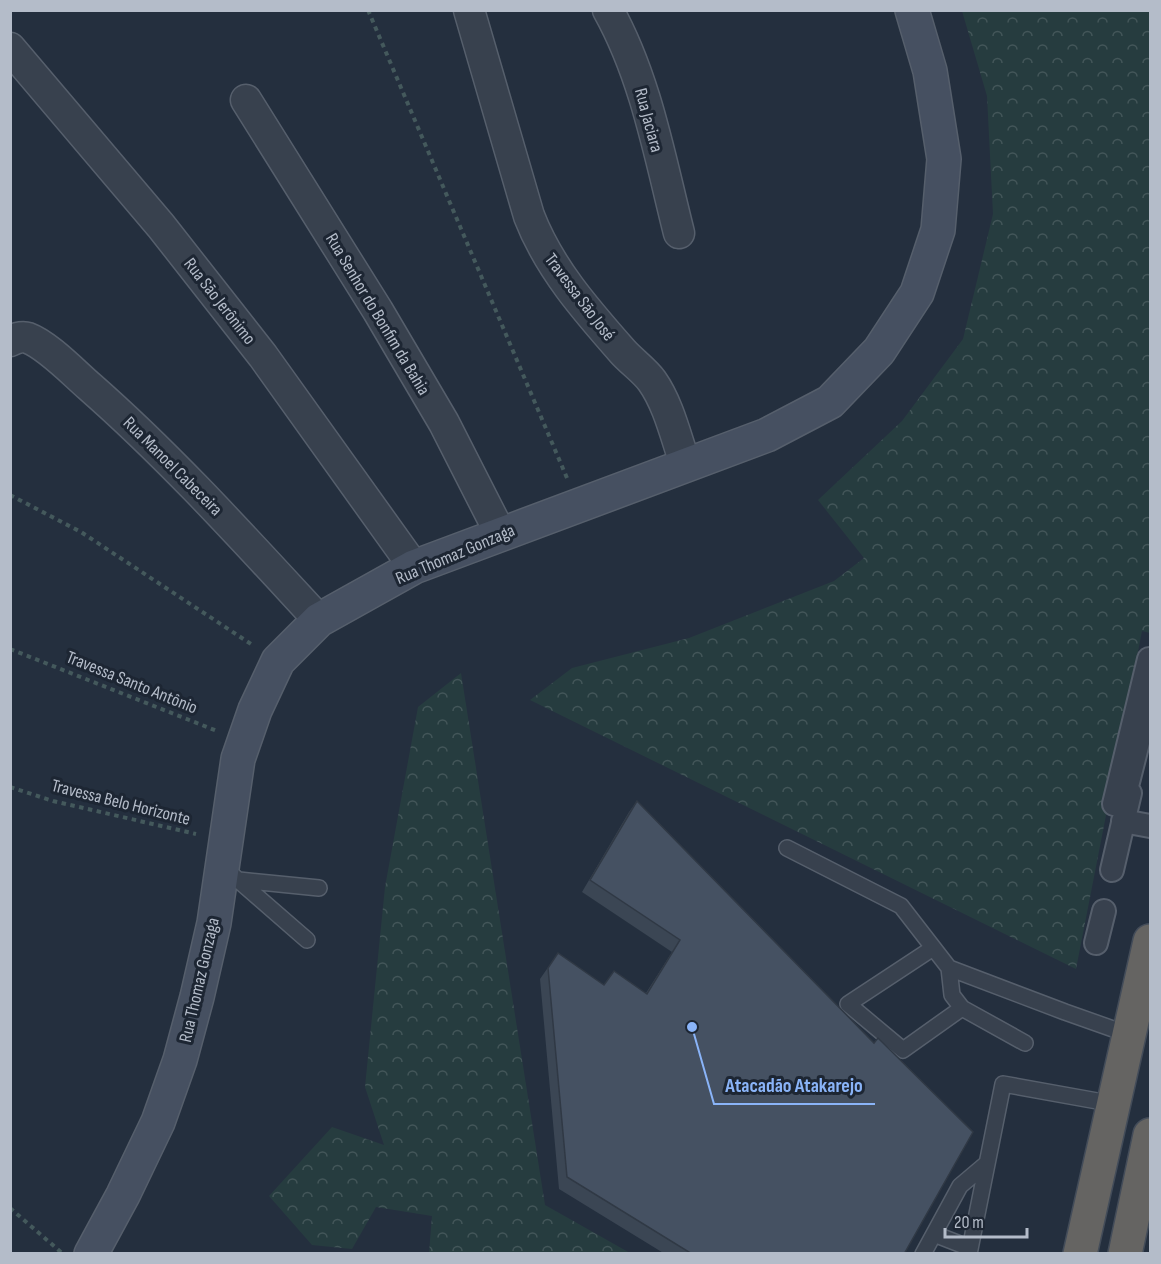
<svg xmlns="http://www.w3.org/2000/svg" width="1161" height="1264" font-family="'Sofia Sans Condensed',sans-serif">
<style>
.forest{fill:url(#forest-crowns)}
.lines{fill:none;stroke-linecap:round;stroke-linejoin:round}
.service-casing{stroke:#565f6c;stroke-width:18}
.pedestrian-casing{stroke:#565f6c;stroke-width:26}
.minor-casing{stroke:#565f6c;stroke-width:33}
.secondary-casing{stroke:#565f6c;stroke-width:36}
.trunk-casing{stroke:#434c59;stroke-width:36}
.path{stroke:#44595c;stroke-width:4;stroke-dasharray:4.5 4.5;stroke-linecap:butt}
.service{stroke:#38414e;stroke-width:15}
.pedestrian{stroke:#38414e;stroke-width:22}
.minor{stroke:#38414e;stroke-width:30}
.secondary{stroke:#465061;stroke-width:33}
.trunk{stroke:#656462;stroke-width:33}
.wall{fill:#3b4654}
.building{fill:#455162;stroke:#303945;stroke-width:1.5}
.labels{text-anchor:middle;stroke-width:6;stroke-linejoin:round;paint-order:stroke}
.street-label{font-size:18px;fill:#b4bcc9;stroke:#1d2633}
.leader{fill:none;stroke:#8ab4f8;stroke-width:2}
.callout-dot{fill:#8ab4f8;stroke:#1d2633;stroke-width:2}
.callout-label{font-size:20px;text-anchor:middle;font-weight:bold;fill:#8ab4f8;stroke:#1d2633;stroke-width:6;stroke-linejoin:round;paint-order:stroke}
</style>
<defs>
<pattern id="forest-crowns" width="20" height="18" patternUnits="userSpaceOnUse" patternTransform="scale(1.5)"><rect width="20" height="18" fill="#263c3f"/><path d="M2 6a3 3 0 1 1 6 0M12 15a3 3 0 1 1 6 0" fill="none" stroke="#435659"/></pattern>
</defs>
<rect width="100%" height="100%" fill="#242f3e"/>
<path class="forest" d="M962 11H1150V633L1142 631 1076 969 530 700 572 668 689 638 834 581 864 558 818 500 902 421 963 339 993 214 987 96Z
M461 673 545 1205 630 1253H429L432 1216 376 1207 352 1249 312 1245 269 1196 332 1127 384 1145 365 1087 385 887 418 707Z"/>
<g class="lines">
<g class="service-casing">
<path id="service" d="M787 848 901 906 949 968 1065 1012 1130 1035
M222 866 307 940
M239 880 319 888
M933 948 848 1004 903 1050 962 1008
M949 968 952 995 962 1008 1025 1043
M934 1234 970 1248
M923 1254 960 1186 986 1164
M969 1254 1003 1084 1114 1104"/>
</g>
<g class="pedestrian-casing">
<path id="pedestrian" d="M1150 659H1149L1114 804 1122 806 1150 695
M1123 821 1150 826
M1112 870 1130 793
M1096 943 1104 911"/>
</g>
<g class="minor-casing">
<path id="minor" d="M469 10 529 216C549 268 586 310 623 352 631 361 645 371 652 381 669 405 676 438 686 466
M608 10C646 78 660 158 679 233
M10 48 161 226 263 356 414 567
M246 100 378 311 444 423 500 533
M10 341C16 338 22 336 28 338 47 345 73 372 89 386 171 458 245 540 319 620"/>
</g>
<g class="secondary-casing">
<path id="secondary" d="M91 1254 123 1195 158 1122 180 1060 197 997 214 923 238 759 255 710 278 661 319 620 414 567 767 435 830 402 879 351 917 293 938 230 944 159 930 71 912 10"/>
</g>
<g class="trunk-casing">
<path id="trunk" d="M1080 1254 1150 941
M1125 1254 1150 1135"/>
</g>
<path class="path" d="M368 10 567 478
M10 495 81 532 254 646
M10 649 217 731
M10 787 53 801 196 834
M10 1208 62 1253"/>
<use href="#service" class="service"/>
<use href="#pedestrian" class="pedestrian"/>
<use href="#minor" class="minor"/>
<use href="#secondary" class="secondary"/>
<use href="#trunk" class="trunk"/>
</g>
<path class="wall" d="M637 801 904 1254H665L559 1189 540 979 558 953 604 985 646 993 672 952 582 892 629 812Z"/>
<path class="building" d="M637 801 874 1043 878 1038 973 1132 904 1254H692L567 1177 548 968 558 953 604 985 614 971 647 994 680 940 590 880Z"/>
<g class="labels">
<g class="street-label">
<text transform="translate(649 120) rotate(75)" y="6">Rua Jaciara</text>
<text transform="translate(580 297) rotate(53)" y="6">Travessa São José</text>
<text transform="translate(220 301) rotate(52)" y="6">Rua São Jerônimo</text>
<text transform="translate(378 314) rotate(59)" y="6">Rua Senhor do Bonfim da Bahia</text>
<text transform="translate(173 466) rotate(45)" y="6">Rua Manoel Cabeceira</text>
<text transform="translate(455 554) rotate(-23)" y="6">Rua Thomaz Gonzaga</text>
<text transform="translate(132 682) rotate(22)" y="6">Travessa Santo Antônio</text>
<text transform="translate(121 802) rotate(14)" y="6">Travessa Belo Horizonte</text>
<text transform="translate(199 980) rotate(-77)" y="6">Rua Thomaz Gonzaga</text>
</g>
</g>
<path class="leader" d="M692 1027L714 1104H875"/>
<circle class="callout-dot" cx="692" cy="1027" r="6"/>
<g class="callout-label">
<text x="794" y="1092">Atacadão Atakarejo</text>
</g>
<rect width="1161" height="1264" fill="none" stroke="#b4bcc9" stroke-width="24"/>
<path d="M945 1228v9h82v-9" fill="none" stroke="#b4bcc9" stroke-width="3"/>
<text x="954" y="1228" font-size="18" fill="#b4bcc9" stroke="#1d2633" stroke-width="4.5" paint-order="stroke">20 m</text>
</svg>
